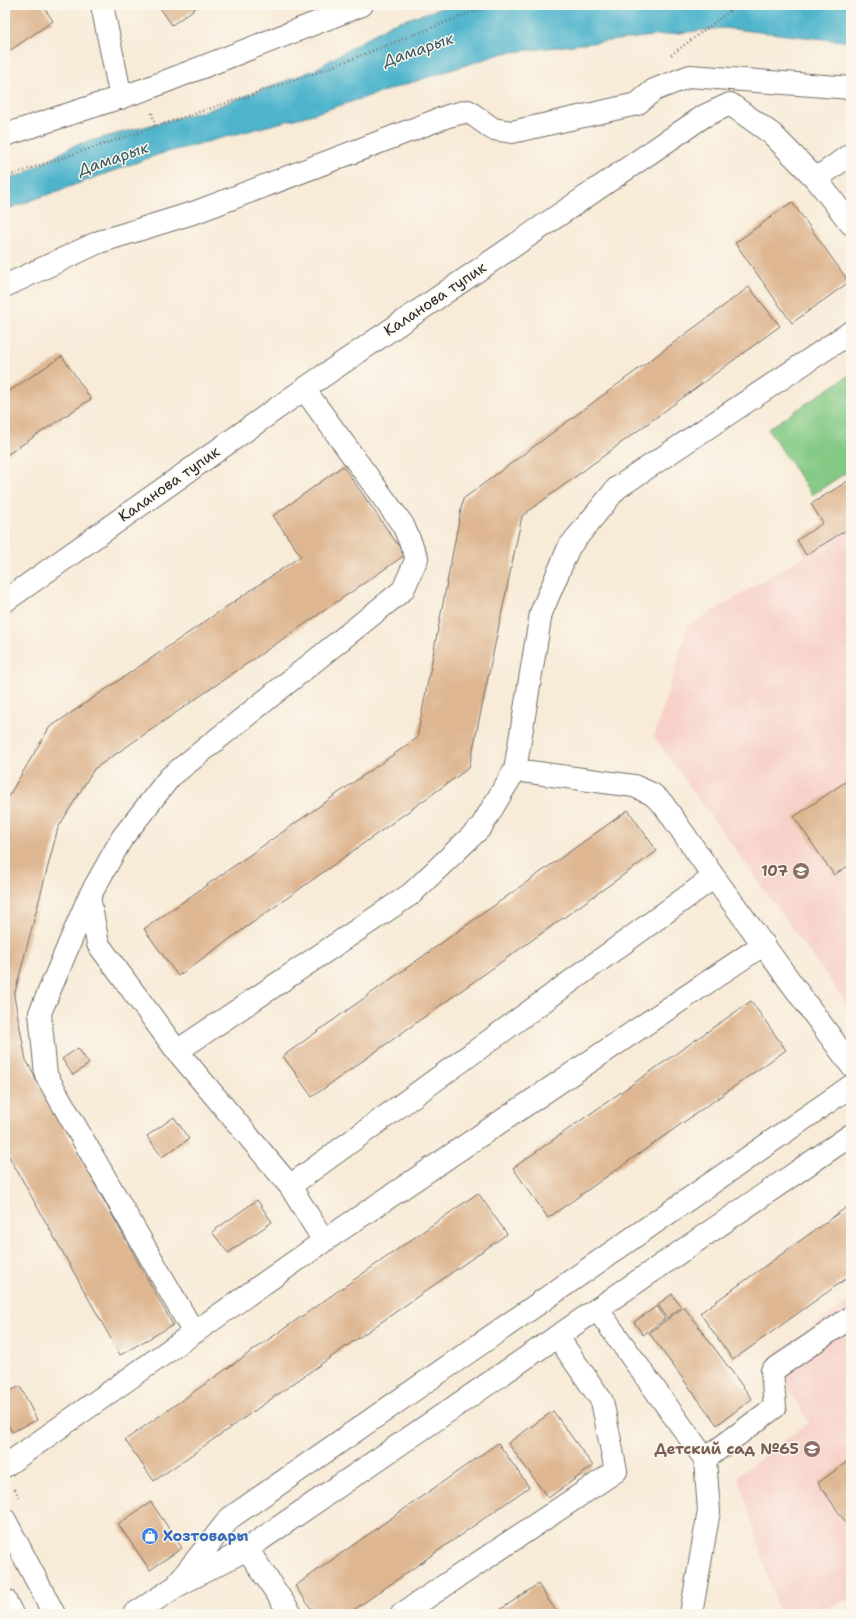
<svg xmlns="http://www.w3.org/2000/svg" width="856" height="1619" font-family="'Shantell Sans',sans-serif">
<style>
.built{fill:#f7d1c9}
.green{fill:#82c984;stroke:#567a58}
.water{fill:#4db4cc;stroke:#3c707c}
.building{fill:#deb691}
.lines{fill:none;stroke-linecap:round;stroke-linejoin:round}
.minor-casing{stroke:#736e68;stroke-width:24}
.major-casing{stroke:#736e68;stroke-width:24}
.path{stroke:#736e68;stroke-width:2.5;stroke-dasharray:1 3;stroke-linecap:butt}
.minor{stroke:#fff;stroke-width:22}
.major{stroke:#fff;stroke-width:22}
.labels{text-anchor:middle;stroke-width:3;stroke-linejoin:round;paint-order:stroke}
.street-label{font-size:15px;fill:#2b2b2b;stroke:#fbf7ec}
.education-label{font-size:15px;font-weight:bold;fill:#785e54;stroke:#fbf7ec;text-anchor:end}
.shop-label{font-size:15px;font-weight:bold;fill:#366cbe;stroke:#fbf7ec;text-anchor:start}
.water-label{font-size:16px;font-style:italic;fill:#375b63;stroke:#fbf7ec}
</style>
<rect width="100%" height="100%" fill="#fbf7ec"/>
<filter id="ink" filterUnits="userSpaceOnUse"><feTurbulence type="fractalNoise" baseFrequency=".025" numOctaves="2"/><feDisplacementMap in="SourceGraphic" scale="8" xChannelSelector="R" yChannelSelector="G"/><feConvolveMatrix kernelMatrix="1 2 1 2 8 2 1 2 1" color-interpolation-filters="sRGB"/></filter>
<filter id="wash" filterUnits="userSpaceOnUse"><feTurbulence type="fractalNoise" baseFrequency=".012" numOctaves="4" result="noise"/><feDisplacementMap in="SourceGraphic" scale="16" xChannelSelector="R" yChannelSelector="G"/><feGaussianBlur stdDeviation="0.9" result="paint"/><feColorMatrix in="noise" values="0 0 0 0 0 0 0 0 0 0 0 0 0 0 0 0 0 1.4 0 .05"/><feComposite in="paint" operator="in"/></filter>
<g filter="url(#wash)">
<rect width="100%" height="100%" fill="#f8ebd8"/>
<path class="built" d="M851 528V1004L848 1006 654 737 688 626Z
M851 1299V1598L812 1614H779L738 1476 809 1422 769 1359Z"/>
<path class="green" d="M851 374V469L812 495 768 429Z"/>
<path class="water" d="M451 5H851V42L723 28 504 53 310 115 160 154 5 210V179L21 175 75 145 211 109 314 70 391 24Z"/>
<g id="blocks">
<path class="building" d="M5 5H42L53 21 5 54Z
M158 5H200L172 25Z
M792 202 849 282 792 323 735 243Z
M749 287 780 326 522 516 469 768 178 976 144 929 417 738 463 499Z
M62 356 91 399 5 456V394Z
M343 466 405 555 94 769 58 828 14 996 26 1060 173 1325 120 1355 5 1149V806L7 799 49 728 301 556 273 516Z
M851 479V527L806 555 797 540 823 523 811 504Z
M851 778V864L834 875 794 817Z
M628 810 657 851 312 1097 283 1056Z
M751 1001 786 1050 548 1218 513 1168Z
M78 1048 89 1064 73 1075 62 1059Z
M174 1117 189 1139 162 1157 147 1136Z
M478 1193 507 1234 154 1481 125 1440Z
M257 1200 272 1222 228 1253 212 1232Z
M851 1204V1275L733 1360 700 1313Z
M672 1294 681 1307 667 1318 658 1304Z
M657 1306 665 1319 643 1335 634 1322Z
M684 1307 752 1399 717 1425 649 1333Z
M20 1386 37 1420 12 1432 5 1419V1394Z
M553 1411 593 1466 548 1498 508 1443Z
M498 1443 529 1487 348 1614H315L295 1586Z
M851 1459V1530L818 1483Z
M151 1502 182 1548 150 1570 118 1524Z
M538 1584 556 1611 552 1614H494Z"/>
</g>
</g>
<g filter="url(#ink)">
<use href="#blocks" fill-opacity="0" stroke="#736e68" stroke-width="1"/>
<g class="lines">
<g class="minor-casing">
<path id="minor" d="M102 5 121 98
M5 135 146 89 362 5
M816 179 851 154
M5 286 99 242 196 212 448 116 468 111 493 129 512 132 637 104 654 90 690 76 851 88
M304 389 403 525 417 558 403 590 170 777 122 838 89 897 98 944 177 1051 290 1186 324 1241
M5 601 304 389 704 116 730 104 772 134 816 179 851 224
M515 770 634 786 652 794 663 804 714 877
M89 897 40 1013 46 1075 194 1333
M177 1051 411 894 481 827 515 770 541 613 569 547 617 488 851 332
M290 1186 714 877 851 1065
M597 1309 705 1459
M5 1466 324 1241 764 944
M247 1549 291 1614
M180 1580 230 1518 851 1086
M134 1614 175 1587 247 1549 851 1135
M402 1614 616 1471 602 1401 557 1336
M691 1614 709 1511 705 1459 775 1407 772 1371 851 1317"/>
</g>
<g class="major-casing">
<path id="major" d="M5 1520 54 1614
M5 1600 12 1614"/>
</g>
<path class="path" d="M473 5 475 11
M671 55 738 5
M152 113 155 126
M5 177 313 74 475 11 501 5
M15 1489 20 1499"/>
<use href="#minor" class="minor"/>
<use href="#major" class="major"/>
</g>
</g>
<defs>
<g id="school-disc" transform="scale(0.9)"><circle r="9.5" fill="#8d6e63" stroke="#fbf7ec"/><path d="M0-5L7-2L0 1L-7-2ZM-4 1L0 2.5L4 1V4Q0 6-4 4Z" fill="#fff"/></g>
<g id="shop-disc" transform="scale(0.9)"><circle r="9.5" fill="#3f7fe0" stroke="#fbf7ec"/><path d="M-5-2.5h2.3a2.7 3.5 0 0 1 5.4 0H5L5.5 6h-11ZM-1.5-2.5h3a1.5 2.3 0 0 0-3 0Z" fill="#fff"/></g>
</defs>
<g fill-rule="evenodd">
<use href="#school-disc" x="801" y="871"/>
<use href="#school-disc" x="812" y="1449"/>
<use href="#shop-disc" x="150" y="1536"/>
</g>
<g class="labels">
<g class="street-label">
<text transform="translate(435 299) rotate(-34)" y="5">Каланова тупик</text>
<text transform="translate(169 484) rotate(-35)" y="5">Каланова тупик</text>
</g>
<g class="education-label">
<text x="788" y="876">107</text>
<text x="799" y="1454">Детский сад №65</text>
</g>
<g class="shop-label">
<text x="163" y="1541">Хозтовары</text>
</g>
<g class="water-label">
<text transform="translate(418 49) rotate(-19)" y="6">Дамарык</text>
<text transform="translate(113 158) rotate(-19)" y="6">Дамарык</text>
</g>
</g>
<rect width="856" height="1619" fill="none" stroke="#fbf7ec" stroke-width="20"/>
</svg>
